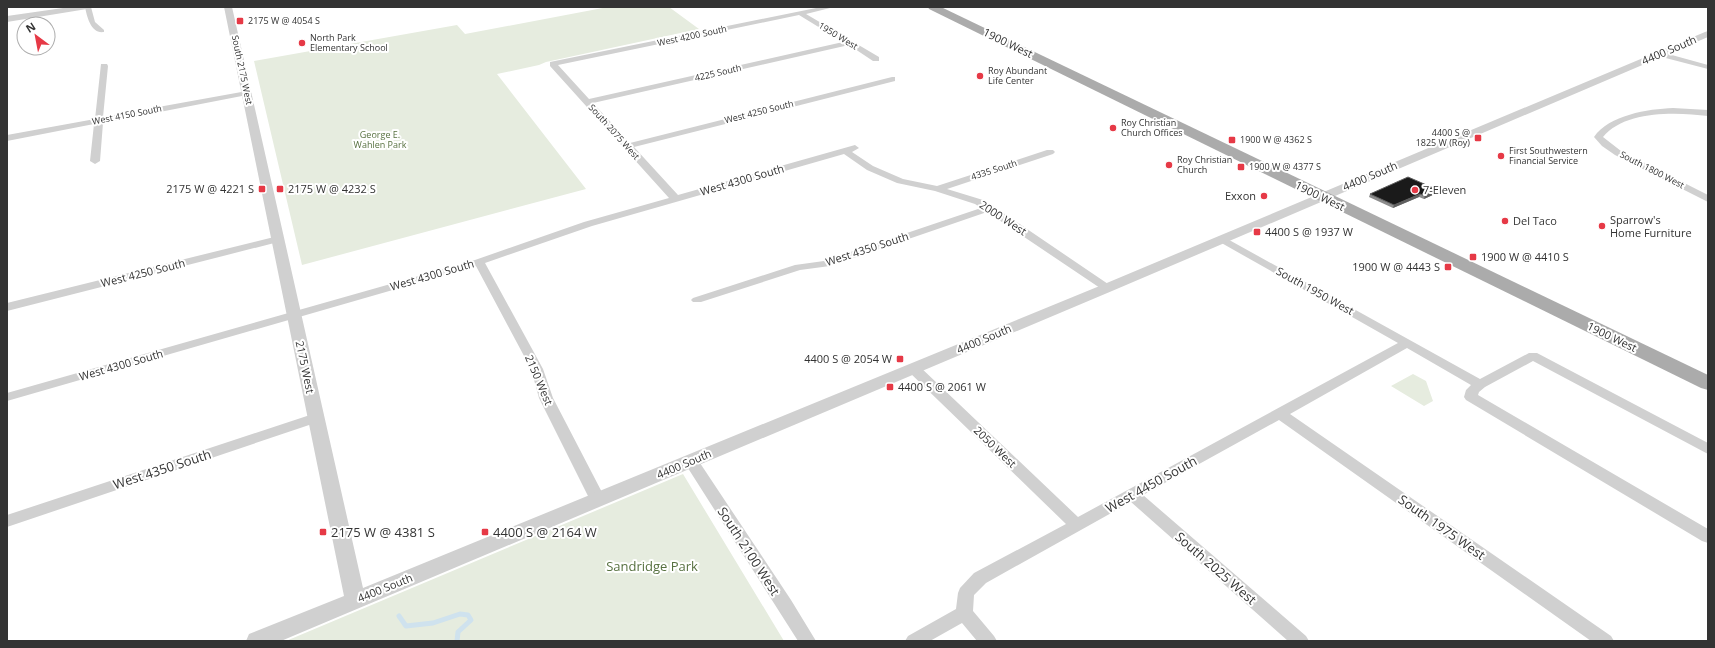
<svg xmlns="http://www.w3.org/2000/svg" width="1715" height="648" font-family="'Open Sans',sans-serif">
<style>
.green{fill:#e6ecdf}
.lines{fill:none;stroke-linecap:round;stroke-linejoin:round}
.stream{stroke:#cfe2ee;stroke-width:5}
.minor{fill:#d0d0d0;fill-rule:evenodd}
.tertiary{fill:#d0d0d0;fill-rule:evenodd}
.primary{fill:#ababab;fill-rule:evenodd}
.wall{fill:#8c8c8c}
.shaded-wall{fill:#5f5f5f}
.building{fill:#1a1a1a;stroke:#5f5f5f}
.poi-dot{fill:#e63946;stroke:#fff;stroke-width:1.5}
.labels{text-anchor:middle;stroke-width:4;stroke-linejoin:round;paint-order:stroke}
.far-poi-label{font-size:9px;fill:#333;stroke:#fff;text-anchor:start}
.far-street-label{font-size:9px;fill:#333;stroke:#fff}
.far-park-label{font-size:9px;fill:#56703f;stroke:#fff}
.street-label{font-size:11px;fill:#333;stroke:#fff}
.poi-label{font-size:11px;fill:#333;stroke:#fff;text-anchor:start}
.near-street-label{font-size:13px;fill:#333;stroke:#fff}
.near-poi-label{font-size:13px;fill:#333;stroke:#fff;text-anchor:start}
.near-park-label{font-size:13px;fill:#56703f;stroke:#fff}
</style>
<rect width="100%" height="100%" fill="#fff"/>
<path class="green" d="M608 7H669L699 29 546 62 539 65 497 74 586 189 302 265 254 61 457 25 465 34Z
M1413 374 1426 381 1433 401 1424 406 1391 386Z
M683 474 784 641H286Z"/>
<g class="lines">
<path class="stream" d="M399 616 406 626 433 623 460 614 468 615 471 620 458 632 457 641"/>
<path class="minor" d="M85 7H91L95 22 104 30V32C91 34 87 17 85 7Z
M821 7H834L806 14 879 57V61H873L849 45 593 103 630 143 892 77H895V81L634 147 678 195 855 145 859 148 852 152 873 166 903 179 937 186 1047 150H1053L1055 152 1053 154 947 189 983 200 993 206 1111 286 1113 288 1111 290H1103L987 212 830 266 800 270 701 302H693L691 300 693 298 795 265 824 261 981 208 975 204 935 191 897 183 867 170 844 154 592 226 485 263 543 369 553 398 606 500 603 504 598 506 593 504 590 500 539 398 531 369 476 266 7 401V393L475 260 584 222 669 198 550 66V62ZM799 15 843 42 589 99 558 65Z
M1658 52H1661L1708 65V69L1658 56Z
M101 64H107L108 66 103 117 247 91 251 93 247 95 103 123 100 161 95 164 90 161 94 124 7 141V135L95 119Z
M1673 108 1708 110V116C1677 112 1625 110 1603 137L1621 151 1708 195V202L1615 155 1602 146 1594 137C1609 115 1648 109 1673 108Z
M278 236 282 237 283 239 282 241 7 311V303Z
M1222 236 1480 379 1529 353H1537L1708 443V454L1533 361 1485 387 1479 392 1478 395 1708 529V543L1702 541 1466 400 1464 397 1466 390 1471 385 1407 348 1290 414 1611 636 1614 641H1591L1279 420 1143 495 1306 636 1309 641H1288L1131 502 986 583 974 595 973 611 994 636 997 641H977L962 623 930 641H905L908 636 956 609 958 593 960 588 974 573 1066 524 908 371 907 368 908 365H918L1078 517 1398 343 1218 241 1217 239 1218 237Z
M316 413 321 415 323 418 321 421 7 527V515Z
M691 456 696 457 791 600 816 641H798L686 465 684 461 686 457Z"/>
<path class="tertiary" d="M70 7H91L87 9 7 22V16Z
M224 7H232L363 588 1102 285 1705 32 1708 31V37L1112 291 281 641H246L249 634 344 596Z"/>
<path class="primary" d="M928 7H941L1708 375V390L1701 388 929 9Z"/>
</g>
<path class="wall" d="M1437 193 1424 199 1419 197 1393 208 1369 197 1370 194Z"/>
<path class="shaded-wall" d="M1438 190 1437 193 1424 199 1425 196Z
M1420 194 1419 197 1393 208 1394 205Z"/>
<path class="building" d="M1408 177 1438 190 1425 196 1420 194 1394 205 1370 194Z"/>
<g class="poi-dot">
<rect x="236" y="17" width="8" height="8" rx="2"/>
<circle cx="302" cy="43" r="4"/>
<circle cx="980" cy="76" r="4"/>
<circle cx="1113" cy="128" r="4"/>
<rect x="1474" y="134" width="8" height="8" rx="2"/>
<rect x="1228" y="136" width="8" height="8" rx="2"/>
<circle cx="1501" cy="156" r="4"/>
<circle cx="1169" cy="165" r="4"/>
<rect x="1237" y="163" width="8" height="8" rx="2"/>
<rect x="258" y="185" width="8" height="8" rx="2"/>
<rect x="276" y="185" width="8" height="8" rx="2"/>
<circle cx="1415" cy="190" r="4"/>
<circle cx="1264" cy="196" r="4"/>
<circle cx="1505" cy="221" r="4"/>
<circle cx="1602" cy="226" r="4"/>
<rect x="1253" y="228" width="8" height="8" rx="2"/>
<rect x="1469" y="253" width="8" height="8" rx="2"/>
<rect x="1444" y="263" width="8" height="8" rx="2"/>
<rect x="896" y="355" width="8" height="8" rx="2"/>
<rect x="886" y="383" width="8" height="8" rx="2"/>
<rect x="319" y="528" width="8" height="8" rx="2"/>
<rect x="481" y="528" width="8" height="8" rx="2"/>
</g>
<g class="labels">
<g class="far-poi-label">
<text x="248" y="24">2175 W @ 4054 S</text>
<text x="310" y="41">North Park<tspan x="310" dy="10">Elementary School</tspan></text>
<text x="988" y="74">Roy Abundant<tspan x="988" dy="10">Life Center</tspan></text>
<text x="1121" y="126">Roy Christian<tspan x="1121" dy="10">Church Offices</tspan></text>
<text x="1470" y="136" text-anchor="end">4400 S @<tspan x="1470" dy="10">1825 W (Roy)</tspan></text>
<text x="1240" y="143">1900 W @ 4362 S</text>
<text x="1509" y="154">First Southwestern<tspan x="1509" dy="10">Financial Service</tspan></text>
<text x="1177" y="163">Roy Christian<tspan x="1177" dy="10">Church</tspan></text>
<text x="1249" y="170">1900 W @ 4377 S</text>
</g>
<g class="far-street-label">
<text transform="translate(692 36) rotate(-12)" y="3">West 4200 South</text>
<text transform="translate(838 36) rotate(31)" y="3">1950 West</text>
<text transform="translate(242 70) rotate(78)" y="3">South 2175 West</text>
<text transform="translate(718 73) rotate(-13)" y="3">4225 South</text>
<text transform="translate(759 112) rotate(-14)" y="3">West 4250 South</text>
<text transform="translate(127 115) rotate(-11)" y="3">West 4150 South</text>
<text transform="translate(614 132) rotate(48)" y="3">South 2075 West</text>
<text transform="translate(994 170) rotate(-18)" y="3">4335 South</text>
<text transform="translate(1652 170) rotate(27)" y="3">South 1800 West</text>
</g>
<g class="far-park-label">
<text x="380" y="138">George E.<tspan x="380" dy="10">Wahlen Park</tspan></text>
</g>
<g class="street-label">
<text transform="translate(1008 43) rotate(26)" y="4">1900 West</text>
<text transform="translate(1669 50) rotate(-23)" y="4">4400 South</text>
<text transform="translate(1370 176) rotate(-23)" y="4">4400 South</text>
<text transform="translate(742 180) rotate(-16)" y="4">West 4300 South</text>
<text transform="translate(1320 196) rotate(26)" y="4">1900 West</text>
<text transform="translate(1003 218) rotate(33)" y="4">2000 West</text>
<text transform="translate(867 249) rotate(-18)" y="4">West 4350 South</text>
<text transform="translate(143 273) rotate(-14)" y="4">West 4250 South</text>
<text transform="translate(432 275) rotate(-16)" y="4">West 4300 South</text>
<text transform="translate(1315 291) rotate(29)" y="4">South 1950 West</text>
<text transform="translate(1612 337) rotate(26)" y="4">1900 West</text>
<text transform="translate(984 339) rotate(-23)" y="4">4400 South</text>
<text transform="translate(121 365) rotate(-16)" y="4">West 4300 South</text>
<text transform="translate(305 367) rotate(78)" y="4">2175 West</text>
<text transform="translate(539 380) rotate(67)" y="4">2150 West</text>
<text transform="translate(995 447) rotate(44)" y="4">2050 West</text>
<text transform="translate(684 464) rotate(-23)" y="4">4400 South</text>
<text transform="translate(385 588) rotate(-22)" y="4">4400 South</text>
</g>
<g class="poi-label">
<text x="254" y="193" text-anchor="end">2175 W @ 4221 S</text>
<text x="288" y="193">2175 W @ 4232 S</text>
<text x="1423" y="194">7-Eleven</text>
<text x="1256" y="200" text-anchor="end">Exxon</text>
<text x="1610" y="224">Sparrow's<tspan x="1610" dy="13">Home Furniture</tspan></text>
<text x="1513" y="225">Del Taco</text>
<text x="1265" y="236">4400 S @ 1937 W</text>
<text x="1481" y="261">1900 W @ 4410 S</text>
<text x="1440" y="271" text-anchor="end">1900 W @ 4443 S</text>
<text x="892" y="363" text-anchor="end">4400 S @ 2054 W</text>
<text x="898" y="391">4400 S @ 2061 W</text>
</g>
<g class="near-street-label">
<text transform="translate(162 469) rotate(-18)" y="5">West 4350 South</text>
<text transform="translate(1151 484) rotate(-29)" y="5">West 4450 South</text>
<text transform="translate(1442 527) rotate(35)" y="5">South 1975 West</text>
<text transform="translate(749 551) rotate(57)" y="5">South 2100 West</text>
<text transform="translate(1216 568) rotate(41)" y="5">South 2025 West</text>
</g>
<g class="near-poi-label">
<text x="331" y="537">2175 W @ 4381 S</text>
<text x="493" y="537">4400 S @ 2164 W</text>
</g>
<g class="near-park-label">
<text x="652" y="571">Sandridge Park</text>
</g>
</g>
<rect width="1715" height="648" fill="none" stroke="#333333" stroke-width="16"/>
<g transform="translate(36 36) rotate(328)"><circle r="19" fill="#ffffff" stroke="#adadad"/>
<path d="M0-3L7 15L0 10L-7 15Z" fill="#e63946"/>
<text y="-6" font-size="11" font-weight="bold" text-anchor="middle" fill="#333333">N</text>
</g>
</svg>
